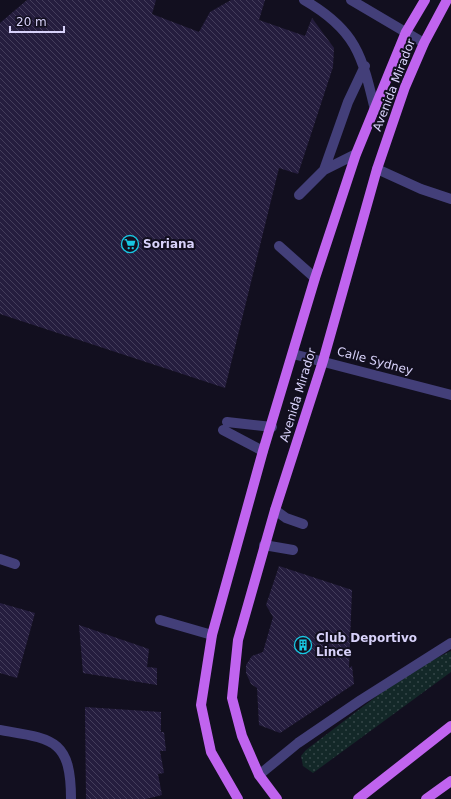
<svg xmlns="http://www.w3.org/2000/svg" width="451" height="799" font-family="'DejaVu Sans',sans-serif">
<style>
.grass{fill:url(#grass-dots)}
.building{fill:url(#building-back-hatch)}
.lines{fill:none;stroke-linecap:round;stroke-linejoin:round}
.minor{stroke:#433f79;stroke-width:10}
.major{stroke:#c064ef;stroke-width:10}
.labels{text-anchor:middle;stroke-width:4;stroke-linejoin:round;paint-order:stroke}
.street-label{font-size:12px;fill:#d8d2fa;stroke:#120f1f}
.poi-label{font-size:12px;font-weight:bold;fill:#d8d2fa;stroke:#120f1f;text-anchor:start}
</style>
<defs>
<pattern id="grass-dots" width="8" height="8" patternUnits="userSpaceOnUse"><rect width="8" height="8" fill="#132828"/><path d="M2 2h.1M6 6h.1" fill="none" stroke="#354648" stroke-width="1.8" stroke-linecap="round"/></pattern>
<pattern id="building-back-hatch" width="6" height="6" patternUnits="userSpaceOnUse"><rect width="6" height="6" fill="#251d3e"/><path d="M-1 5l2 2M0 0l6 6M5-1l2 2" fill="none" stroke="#443d5b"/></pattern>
</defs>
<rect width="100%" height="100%" fill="#120f1f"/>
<path class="grass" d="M451 651V672L313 773 303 766 301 756 306 750 411 670Z"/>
<path class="building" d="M27 0H156L152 14 199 32 210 12 231 0H265L259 20 305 36 312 18 334 48 333 67 298 174 279 168 225 388 0 314V23Z
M279 566 352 590 349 668 352 666 354 684 280 733 259 725 257 688 251 684 246 673V665L252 656 263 652 273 617 266 605Z
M0 603 35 613 17 678 0 673Z
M79 625 149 649 147 667 157 668V685L83 673Z
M85 707 161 712V732H164L166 751H160L164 773 158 774 162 795 146 799H86Z"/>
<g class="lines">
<path class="minor" d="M304 0C356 30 362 55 375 110
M351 0 424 43
M377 169 421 189 451 199
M324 170 348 102 365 66
M299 195 324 170 356 154
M279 246 315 278
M293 354 451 395
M227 422 272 427
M223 430 263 451
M275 510 286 518 303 524
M264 545 293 550
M0 559 15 564
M160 620 212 635
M0 730C52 739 71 738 71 799
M259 775 298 743 361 700 451 643"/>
<path class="major" d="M238 799 211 752 201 705 212 635 263 451 315 278 356 154 406 32 425 0
M277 799 259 775 242 736 232 698 238 640 275 510 323 361 377 169 405 87 424 43 447 0
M358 799 451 726
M426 799 451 781"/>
</g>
<defs>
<g id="supermarket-ring" transform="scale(0.9)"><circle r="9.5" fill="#120f1f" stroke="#18c6e1" stroke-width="1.5"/><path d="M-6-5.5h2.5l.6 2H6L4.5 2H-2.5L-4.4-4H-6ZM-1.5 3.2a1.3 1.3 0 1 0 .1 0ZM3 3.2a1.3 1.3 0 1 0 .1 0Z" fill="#18c6e1"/></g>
<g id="building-ring" transform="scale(0.9)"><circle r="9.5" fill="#120f1f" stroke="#18c6e1" stroke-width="1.5"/><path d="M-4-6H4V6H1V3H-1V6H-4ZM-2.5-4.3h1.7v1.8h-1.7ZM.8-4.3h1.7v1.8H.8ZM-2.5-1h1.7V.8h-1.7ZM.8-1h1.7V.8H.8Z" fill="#18c6e1"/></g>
</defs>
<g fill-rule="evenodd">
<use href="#supermarket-ring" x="130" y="244"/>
<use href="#building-ring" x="303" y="645"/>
</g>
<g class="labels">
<g class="street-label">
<text transform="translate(394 85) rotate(-69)" y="4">Avenida Mirador</text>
<text transform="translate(375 361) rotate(15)" y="4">Calle Sydney</text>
<text transform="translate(298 395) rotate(-73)" y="4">Avenida Mirador</text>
</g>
<g class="poi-label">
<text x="143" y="248">Soriana</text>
<text x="316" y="642">Club Deportivo<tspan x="316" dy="14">Lince</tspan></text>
</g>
</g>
<path d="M10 26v6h54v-6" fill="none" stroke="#d8d2fa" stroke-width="2"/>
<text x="16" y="26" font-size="12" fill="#d8d2fa" stroke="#120f1f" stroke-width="3" paint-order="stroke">20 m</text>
</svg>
